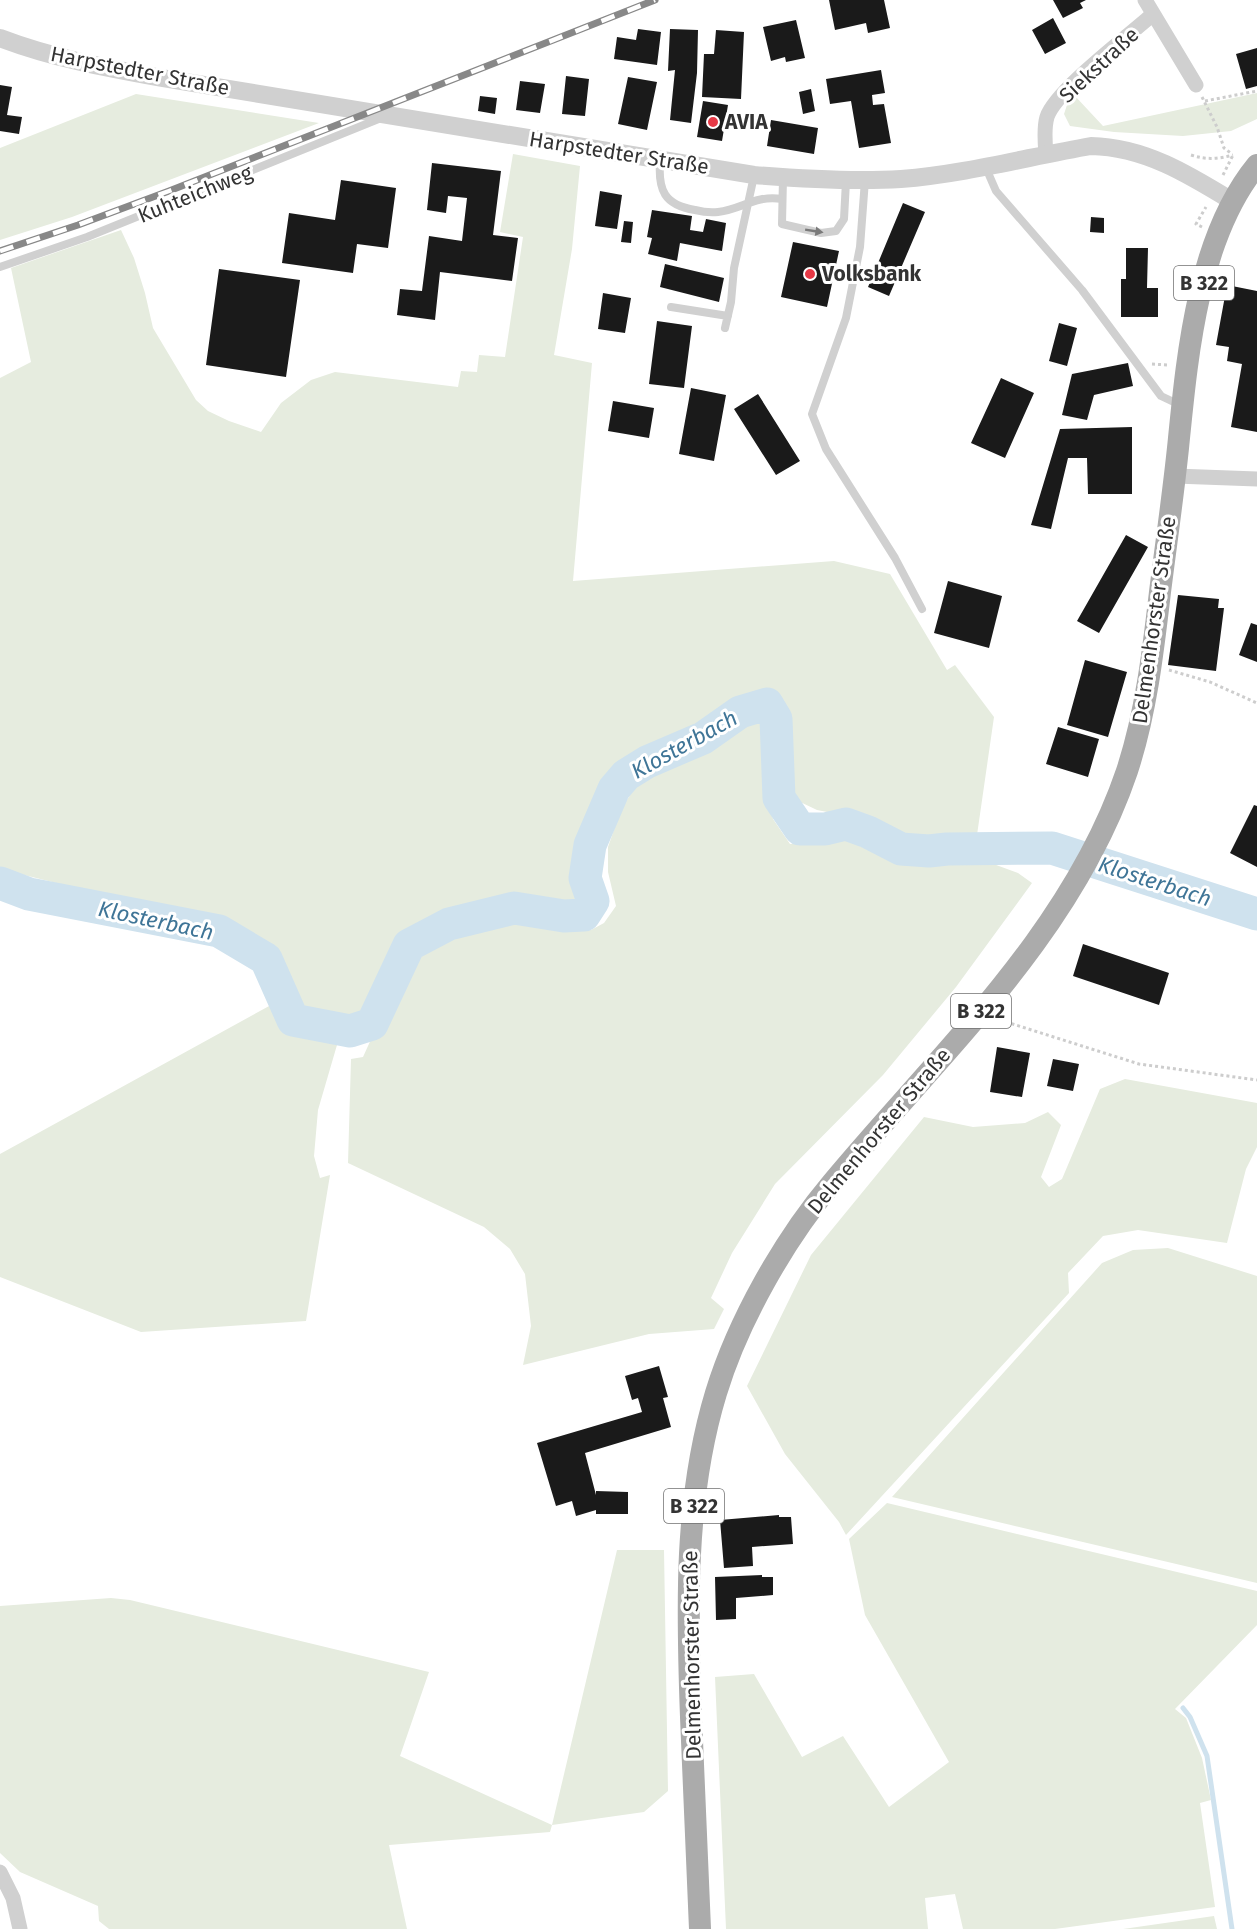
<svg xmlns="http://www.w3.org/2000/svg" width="1257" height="1929" font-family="'Fira Sans',sans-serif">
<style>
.green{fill:#e6ecdf}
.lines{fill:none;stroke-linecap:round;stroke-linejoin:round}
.stream{stroke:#cfe2ee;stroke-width:5}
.river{stroke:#cfe2ee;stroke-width:33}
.building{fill:#1a1a1a}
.path{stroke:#cdcdcd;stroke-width:3;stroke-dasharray:3 3;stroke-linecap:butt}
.service{stroke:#d0d0d0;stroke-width:8}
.minor{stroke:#d0d0d0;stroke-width:15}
.tertiary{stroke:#d0d0d0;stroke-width:18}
.primary{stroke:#ababab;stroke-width:22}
.rail-casing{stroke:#888;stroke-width:7}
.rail{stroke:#fff;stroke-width:4.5;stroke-dasharray:14;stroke-linecap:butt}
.oneway{fill:#7a7a7a}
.poi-dot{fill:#e63946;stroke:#fff;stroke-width:2}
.labels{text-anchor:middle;stroke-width:6;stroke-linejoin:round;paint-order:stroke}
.shield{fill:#fff;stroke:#707070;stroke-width:1.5}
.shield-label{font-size:20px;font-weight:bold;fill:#333}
.street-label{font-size:21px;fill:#333;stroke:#fff}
.poi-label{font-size:21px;font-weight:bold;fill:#333;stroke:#fff;text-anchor:start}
.water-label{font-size:22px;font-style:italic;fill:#3f7597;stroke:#fff}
</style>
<rect width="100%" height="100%" fill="#fff"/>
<path class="green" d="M1257 93V119L1231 131 1183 136 1114 132 1070 126 1064 114 1068 102 1075 96 1103 126Z
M136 94 319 123 72 217 0 240V148Z
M513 154 580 166 572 249 554 355 592 363 573 581 834 561 890 574 947 670 955 665 994 717 976 842 948 844 915 840 868 820 817 810 796 800 790 761 789 725 779 700 759 697 686 737 631 760 591 821 576 854 580 879 586 891 576 902 522 899 456 918 409 938 375 1012 354 1024 299 1016 270 954 225 925 0 869V378L31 362 11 268 121 230 134 258 145 293 153 328 196 400 208 411 229 421 261 432 281 403 311 380 335 372 458 387 461 371 477 372 479 355 505 357 523 237 500 232Z
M755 717 763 723 762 781 773 819 790 844 846 840 899 863 953 865 988 862 1018 873 1032 883 956 987 883 1075 775 1184 732 1253 711 1298 724 1309 714 1329 649 1334 523 1365 531 1326 525 1274 510 1249 484 1227 348 1163 351 1059 363 1057 392 993 411 963 452 937 501 922 527 923 563 931 591 930 604 923 616 906 608 872V847L622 807 635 788 662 769 697 754Z
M271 1005 281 1024 296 1034 337 1045 318 1110 314 1156 320 1178 330 1175 306 1321 141 1332 0 1277V1154Z
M1125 1079 1257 1103V1147L1246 1169 1227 1243 1138 1230 1103 1236 1068 1273 1069 1293 846 1535 839 1522 785 1454 747 1386 811 1255 924 1117 973 1127 1025 1123 1048 1112 1061 1125 1041 1177 1049 1187 1062 1179 1100 1089Z
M1168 1248 1257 1276V1583L892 1497 1102 1263 1133 1250Z
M887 1503 1257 1591V1625L1175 1709 1186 1718 1202 1758 1211 1800 1200 1803 1215 1907 1055 1929H963L955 1894 925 1898 928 1929H726L715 1677 754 1674 802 1757 843 1736 889 1807 949 1762 865 1615 849 1539Z
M617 1550H664L668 1791 644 1812 552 1825 550 1832 389 1845 407 1929H109L99 1921 98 1906 20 1872 0 1853V1606L111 1598 130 1600 429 1672 400 1756 552 1825Z
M1214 1916 1217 1929H1123Z"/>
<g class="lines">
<path class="stream" d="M1183 1708 1190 1717 1207 1756 1232 1929"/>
<path class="river" d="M0 883 29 894 219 931 266 959 293 1020 350 1031 372 1024 409 945 449 924 514 908 564 916 584 915 593 901 585 878 590 845 614 789 626 775 647 762 703 738 740 712 767 704 776 719 779 798 800 829H825L846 824 868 832 901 849 929 851 947 849 1052 848 1257 914"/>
</g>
<path class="building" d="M829 0H884L890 28 868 33 866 23 835 30Z
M1053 0H1086L1080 3 1083 8 1063 18Z
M1053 18 1066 43 1045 54 1032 30Z
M796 20 805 58 786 62 785 57 771 61 763 27Z
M638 29 661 32 657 65 614 59 617 37 636 40Z
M670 29 698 30 697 73 691 123 670 120 675 70 668 71Z
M716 30 744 32 741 99 702 97 704 54H714Z
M1257 48V86L1246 89 1236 54Z
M881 70 885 93 872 95 873 105 884 104 891 143 859 148 851 101 830 104 826 79Z
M566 76 589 79 585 116 562 114Z
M628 77 657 82 647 130 618 124Z
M520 81 545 84 540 113 516 110Z
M0 85 12 87 7 115 22 117 19 134 0 131Z
M811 89 815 111 803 114 799 92Z
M480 96 497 98 495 114 478 111Z
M703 101 728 105 722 141 697 137Z
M771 120 818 128 814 154 767 146Z
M432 163 501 171 493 235 518 238 512 281 440 272 435 320 397 315 400 289 422 291 429 236 462 241 467 198 448 196 446 213 427 210Z
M341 180 396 188 388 248 357 244 353 273 282 263 289 213 335 220Z
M600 191 622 195 617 229 595 226Z
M903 203 925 212 889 296 868 287Z
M652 210 692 216 690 230 703 232 706 219 726 223 722 251 680 243 677 261 648 254 652 238 647 237Z
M1091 217 1104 218V233L1090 232Z
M624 221 633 222 631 243 621 242Z
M793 242 839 251 827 307 781 297Z
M1126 248H1148L1147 288H1158V317H1121V279H1126Z
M665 264 724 278 719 302 660 287Z
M219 269 300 280 286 377 206 365Z
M1227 285 1257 291V432L1231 427 1242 364 1227 361 1229 347 1216 345Z
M603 293 631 298 625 333 598 329Z
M657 321 692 326 684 388 649 384Z
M1059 323 1077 328 1067 366 1049 361Z
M1128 363 1133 386 1094 395 1087 420 1062 415 1072 374Z
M1001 378 1034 393 1005 458 971 443Z
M691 388 726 395 714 461 679 454Z
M758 394 800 461 776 475 734 409Z
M613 401 654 408 649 438 608 431Z
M1132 427V494H1088L1087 458H1068L1051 529 1031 525 1060 429Z
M1126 535 1148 547 1099 633 1077 621Z
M948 581 1002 596 989 648 934 633Z
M1178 595 1219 599 1218 608H1224L1216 671 1168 665Z
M1251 623 1257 625V662L1239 655Z
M1085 660 1127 672 1108 737 1067 725Z
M1058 727 1099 739 1088 777 1046 764Z
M1254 805 1257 806V867L1230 853Z
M1083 944 1169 973 1159 1005 1073 976Z
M997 1047 1030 1053 1022 1097 990 1092Z
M1053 1059 1079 1064 1073 1091 1047 1086Z
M659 1366 668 1397 663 1398 671 1427 585 1453 596 1495V1491L628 1492V1514H596V1510L576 1516 572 1501 556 1506 537 1443 642 1412 638 1398 632 1400 625 1376Z
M779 1515V1517H791L793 1544 752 1547 753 1566 724 1568 720 1520Z
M762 1575V1577H773V1595L736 1598V1619L716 1620 715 1577Z"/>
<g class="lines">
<path class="path" d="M1202 97 1217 127 1224 148 1232 154
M1205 101 1257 91
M1191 155C1206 160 1218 159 1233 155
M1223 175 1233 155
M1202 227 1196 224 1206 207
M1152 364 1167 365
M1169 670 1210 682 1257 703
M1000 1020 1139 1064 1257 1080"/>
<path class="service" d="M660 161C658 190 664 205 695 210 703 212 710 213 718 212 743 209 754 195 782 199
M986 168 996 191 1082 290 1161 396 1180 405
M783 178 782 224 821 233 836 231 844 219 846 181
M865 180 860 247 846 318 812 414 826 449 895 558 922 609
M0 267 87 237 381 118
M671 307 728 316
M725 328 731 302 734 268 754 176"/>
<path class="minor" d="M1145 0 1196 85
M1046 154C1045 143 1044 127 1047 117 1056 90 1130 35 1153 14
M1175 476 1257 479
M0 1872 13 1898 20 1929"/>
<path class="tertiary" d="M0 38C52 58 107 68 162 78L754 175C803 179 852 182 901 179 965 174 1028 157 1091 146 1144 147 1188 174 1232 201"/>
<path class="primary" d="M700 1929C697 1858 694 1788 691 1717 687 1609 684 1498 716 1393 738 1321 784 1240 832 1183 939 1054 1072 934 1127 771 1146 713 1153 652 1160 592 1166 544 1173 496 1178 448 1187 358 1197 238 1257 165"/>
<g class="rail-casing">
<path id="rail" d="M0 251 78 225 169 191 655 0"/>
</g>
<use href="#rail" class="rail"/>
</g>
<defs><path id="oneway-solid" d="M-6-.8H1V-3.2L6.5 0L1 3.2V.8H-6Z" transform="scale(1.5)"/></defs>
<use class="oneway" href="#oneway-solid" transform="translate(814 231) rotate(9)"/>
<g class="poi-dot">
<circle cx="713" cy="122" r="6"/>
<circle cx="810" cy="274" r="6"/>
</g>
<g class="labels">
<g class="shield">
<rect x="1174" y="266" width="60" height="34" rx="4.5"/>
<rect x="951" y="994" width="60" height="34" rx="4.5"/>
<rect x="664" y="1489" width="60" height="34" rx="4.5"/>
</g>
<g class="shield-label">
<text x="1204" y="290">B 322</text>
<text x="981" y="1018">B 322</text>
<text x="694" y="1513">B 322</text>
</g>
<g class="street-label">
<text transform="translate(1099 65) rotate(-43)" y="7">Siekstraße</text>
<text transform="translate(140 71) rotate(11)" y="7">Harpstedter Straße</text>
<text transform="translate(619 153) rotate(9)" y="7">Harpstedter Straße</text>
<text transform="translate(195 194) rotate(-22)" y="7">Kuhteichweg</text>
<text transform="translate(1154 620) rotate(-82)" y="7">Delmenhorster Straße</text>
<text transform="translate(879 1131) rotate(-50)" y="7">Delmenhorster Straße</text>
<text transform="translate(692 1655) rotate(-91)" y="7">Delmenhorster Straße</text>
</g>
<g class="poi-label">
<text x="725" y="129">AVIA</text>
<text x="822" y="281">Volksbank</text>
</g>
<g class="water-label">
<text transform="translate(684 744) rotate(-29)" y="8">Klosterbach</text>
<text transform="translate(1155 881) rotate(18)" y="8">Klosterbach</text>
<text transform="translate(156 920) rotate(12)" y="8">Klosterbach</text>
</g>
</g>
</svg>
